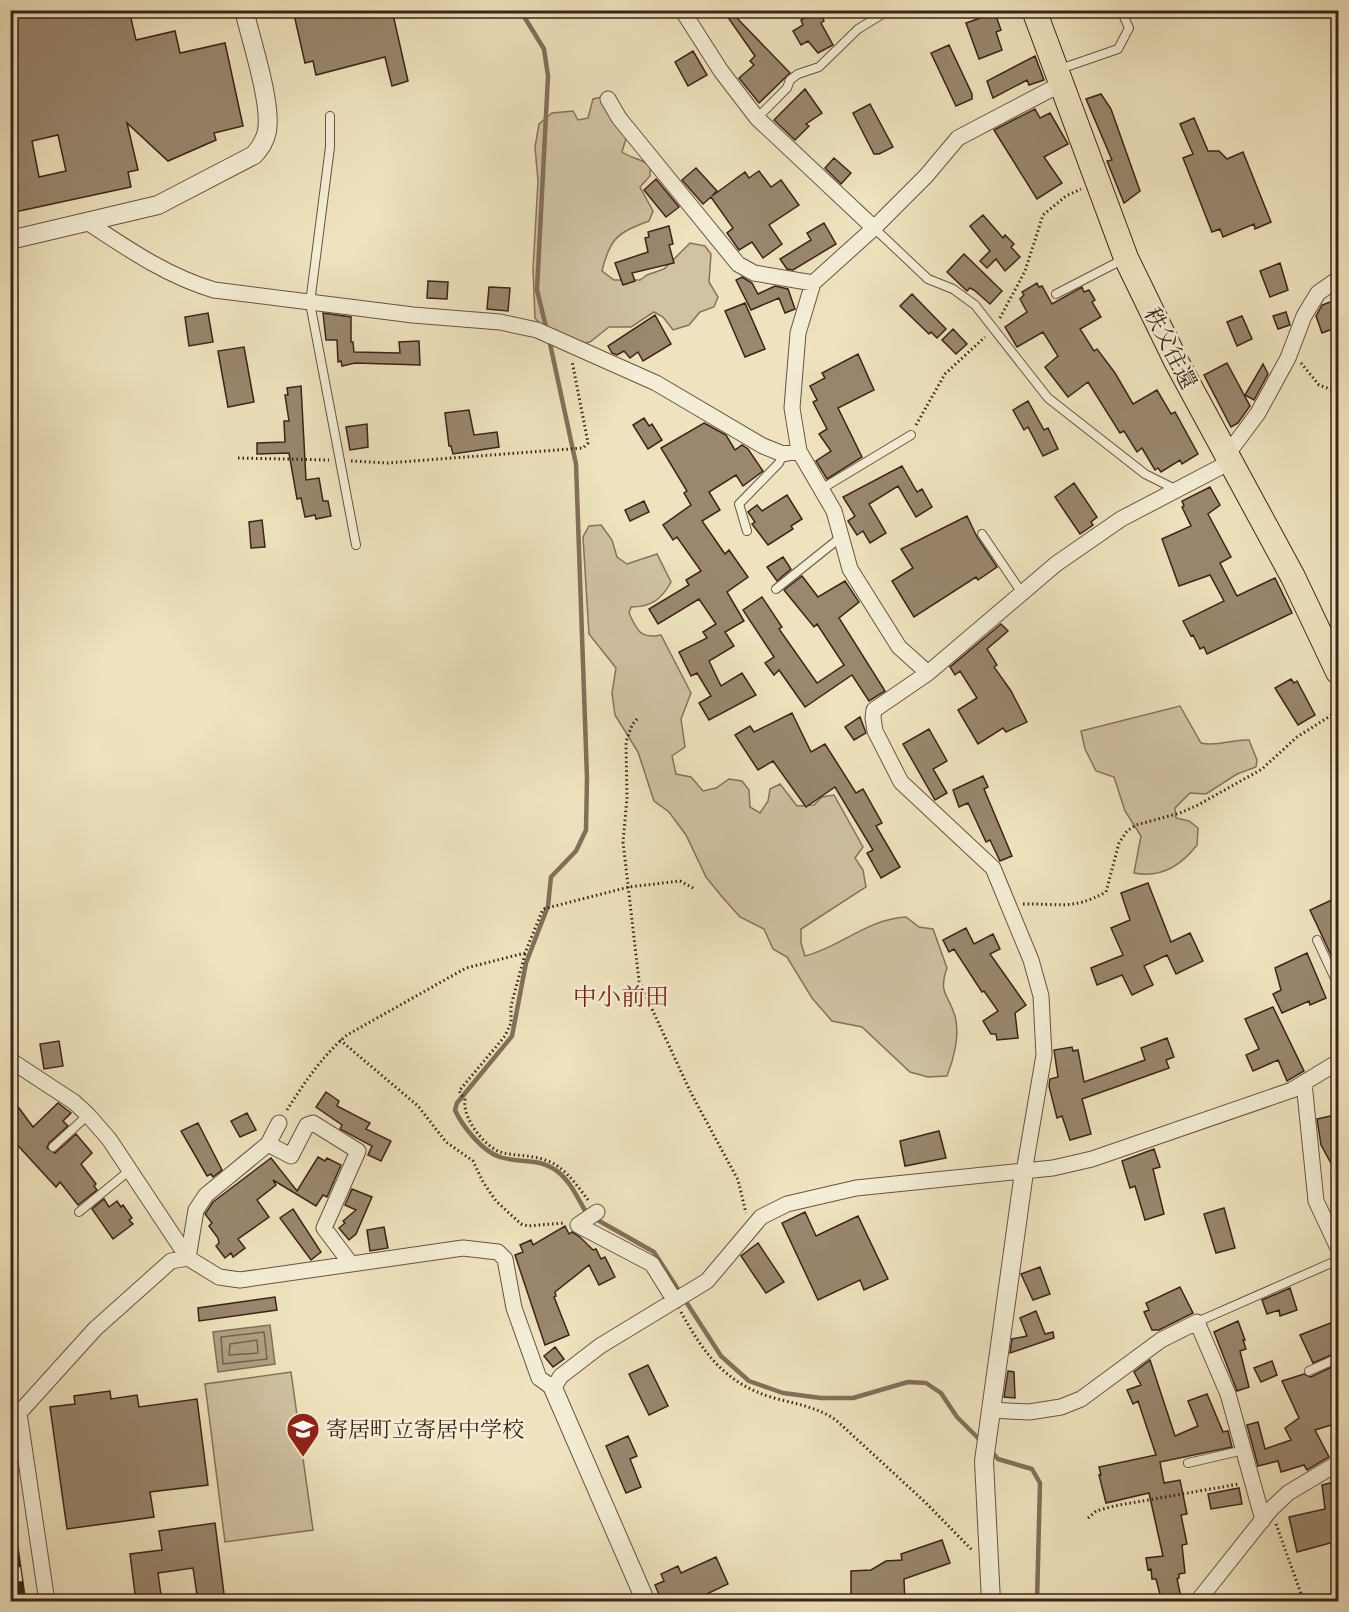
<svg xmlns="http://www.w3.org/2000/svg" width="1349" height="1612" font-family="'Gentium Book Plus','Noto Serif JP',serif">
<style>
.green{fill:#d0c2a2;stroke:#86725c;stroke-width:1.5}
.water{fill:#b2a285;stroke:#836f59;stroke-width:1.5}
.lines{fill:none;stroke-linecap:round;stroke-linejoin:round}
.shore{stroke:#78624e;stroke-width:1.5}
.stream{stroke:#836f59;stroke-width:4.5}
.building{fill:#99876e;stroke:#3d2317;stroke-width:1.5;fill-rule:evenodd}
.service-casing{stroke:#695341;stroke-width:10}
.minor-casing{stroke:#695341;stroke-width:17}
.tertiary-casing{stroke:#695341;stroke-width:20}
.trunk-casing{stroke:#3d2317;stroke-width:26}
.path{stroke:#3d2317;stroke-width:3;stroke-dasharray:1.5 3;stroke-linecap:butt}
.service{stroke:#f4edd5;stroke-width:8}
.minor{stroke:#f4edd5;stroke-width:15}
.tertiary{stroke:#f4edd5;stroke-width:18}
.trunk{stroke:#eee3be;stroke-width:24}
.rail-casing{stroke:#3d2317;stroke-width:7}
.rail{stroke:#f4edd5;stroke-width:4.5;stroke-dasharray:14;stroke-linecap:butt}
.labels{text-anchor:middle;stroke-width:5;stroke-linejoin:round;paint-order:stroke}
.street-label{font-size:22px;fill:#3d2317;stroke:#f4edd5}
.poi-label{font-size:22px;fill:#3d2317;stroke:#f4edd5;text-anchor:start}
.neighbourhood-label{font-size:24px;fill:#7a1f14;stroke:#f4edd5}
</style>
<rect width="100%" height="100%" fill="#eee3be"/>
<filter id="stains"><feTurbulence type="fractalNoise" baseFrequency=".00333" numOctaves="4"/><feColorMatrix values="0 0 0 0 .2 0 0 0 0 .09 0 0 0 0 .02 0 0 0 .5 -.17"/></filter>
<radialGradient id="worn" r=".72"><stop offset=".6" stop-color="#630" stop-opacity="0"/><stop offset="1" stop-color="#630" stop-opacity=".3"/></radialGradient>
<path class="green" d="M602 97 627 135 622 152C632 159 641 158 650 166V176L640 187 653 211 649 221C617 233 610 238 602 271L614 280H640L647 275 664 269 690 243 705 246 711 254 709 282 718 297 714 307 700 312 689 325 673 330 663 317 654 312 631 327H609L590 342 578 344 541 325 535 318 533 269 538 181 535 147 539 124 552 113 573 111 578 120 588 118 593 99Z
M601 525 612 540 617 557 627 564 657 554 671 582C662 599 651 607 631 607L629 613C637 631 641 639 661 635L691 693 681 719 685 747 672 756 676 774 691 777 703 791 716 788 729 779 742 781 749 790 750 807 760 813 768 801 770 789 780 784 797 806 814 805 822 797 834 795 863 847 855 858 863 870 866 887 801 929V943L805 956C841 947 867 919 906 917L919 927 933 929 947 968C938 994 948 993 955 1016 960 1034 954 1059 947 1076L928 1077 910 1072 862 1027 832 1021 812 998 787 957 773 949 764 929 740 917 723 898 706 877 686 835 669 812 654 801 638 752 615 715 612 693 616 668 589 634 583 537 589 526Z
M1180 706 1201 743C1218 747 1232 739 1249 740L1257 760 1256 767 1237 774 1206 794 1190 793 1175 808 1176 818 1189 821 1198 828 1197 845C1181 866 1160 878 1134 873L1141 836 1125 811 1114 777 1096 771 1085 749 1081 731Z
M291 1372 313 1530 225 1542 205 1384Z"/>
<path class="water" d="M270 1325 275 1364 218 1372 213 1332Z"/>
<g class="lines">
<path class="shore" d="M264 1332 267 1359 223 1364 221 1337Z
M257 1340 258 1353 229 1355 230 1344Z"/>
<path class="stream" d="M520 10 544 49 548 76 537 290 547 331
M549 339 576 464 587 778 586 830 576 851 551 877 548 906 526 963 512 1036 457 1103 455 1110C462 1126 483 1152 500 1157 517 1163 538 1158 554 1169 570 1179 578 1199 587 1214
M594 1218 654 1252 721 1356 749 1381 783 1393 821 1398H853L908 1382 926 1383 941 1393 957 1417 981 1441
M991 1451 998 1459 1032 1469 1040 1483 1037 1602"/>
</g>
<path class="building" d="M10 10H129L136 40 175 31 180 53 225 43 243 126 214 133 216 140 168 161 127 123 138 170 128 172 131 187 10 213ZM58 135 66 171 39 177 32 141Z
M293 10H392L408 81 392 86 385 57 316 75 313 61 305 63Z
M819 10 824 21 821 23 833 45 818 53 808 41 801 45 793 31 803 25 801 20Z
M995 13 1001 30 996 32 1002 50 979 59 966 23Z
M734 15 790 73 759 103 739 78 754 65 750 61 755 56 729 19Z
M949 45 972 94V99L956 106 931 53Z
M693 51 707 75 688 86 675 62Z
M1035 56 1044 80 1029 85 1027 80 993 98 987 81Z
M805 89 822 113 806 124 809 126 795 140 774 120Z
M1101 94 1111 109 1140 191 1124 203 1107 161 1112 160 1086 99Z
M870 104 893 147 879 154H874L853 113Z
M1035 109 1040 118 1050 113 1068 144 1044 157 1062 183 1037 199 994 130Z
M1194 118 1208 151H1219L1227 159 1243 152 1271 222 1255 229 1254 224 1223 237 1220 229 1212 232 1183 158 1193 154 1180 124Z
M834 158 851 173 841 184 825 168Z
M696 168 717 191 712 196 745 172 749 178 759 171 771 187 781 180 799 205 769 225 782 244 763 258 752 242 739 250 727 233 733 228 711 197 703 204 682 180Z
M656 179 679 207 666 217 644 190Z
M983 215 1003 238 1005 235 1014 244 1011 247 1020 257 1005 271 996 259 987 268 980 261 990 251 970 226Z
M824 223 836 244 793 270 787 269 780 259 811 240 807 233Z
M669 226 673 244 669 245 674 263 632 273 635 281 623 285 615 263 648 252 645 238 649 237 648 232Z
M964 254 1002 291 990 304 974 290 970 288 967 291 947 272Z
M1280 263 1288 290 1270 297 1260 271Z
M742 277 752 283 758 294 775 286 788 289 795 309 785 313 779 298 751 310 736 280Z
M428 281 448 282 447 299 427 298Z
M1037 283 1039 287 1042 286 1052 304 1082 287 1084 292 1089 290 1095 300 1092 302 1101 317 1080 329 1094 351 1097 349 1115 373 1133 404 1157 390 1171 414 1175 412 1198 454 1182 464 1180 460 1161 472 1158 468 1155 470 1142 448 1137 452 1124 431 1120 433 1088 382 1068 397 1045 367 1058 356 1043 332 1017 347 1005 327 1027 312 1020 299 1024 295 1022 292Z
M489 287 510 288 508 311 487 309Z
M912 294 946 329 937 338 931 332 929 334 900 306Z
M1338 299V327L1322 333 1316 316 1322 305Z
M745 303 765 349 745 357 725 311Z
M1286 312 1290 325 1278 329 1273 316Z
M208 313 213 342 189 346 185 317Z
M323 313 351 317V342H353L354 352 400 353 399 342 419 341 420 365 355 363 342 366 341 361 338 362 337 340H326Z
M655 315 671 344 643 361 638 352 630 358 624 351 617 355 612 353 608 346Z
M1242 316 1252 339 1237 346 1227 322Z
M953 329 967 344 956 354 942 340Z
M244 347 254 402 228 407 218 351Z
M858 354 874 390 838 408 862 457 827 479 816 461 831 451 819 434 827 429 813 402 817 400 810 386 825 378 822 373Z
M1227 363 1250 406 1238 423 1231 427 1204 375Z
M1263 364 1268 374 1254 400 1245 395Z
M301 386 306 480 319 478 323 501H328L331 516 316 519 315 515 305 517 301 498 297 499 289 453 257 454V443L285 442 284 421H289L285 395H288L287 388Z
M1028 401 1044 430 1048 428 1058 449 1043 456 1028 427 1024 430 1013 410Z
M469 410 474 435 497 432 499 447 453 454 451 446H449L445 413Z
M644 418 649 426 652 424 662 440 648 449 633 425Z
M704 423 726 435 735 450 742 445 748 449 763 471 743 486 736 475 709 492 720 510 702 521 725 554 729 550 748 577 727 592 744 621 725 632 734 646 709 661 721 686 742 673 756 695 709 720 699 703 711 696 697 673 691 676 679 652 707 638 703 632 716 624 699 599 658 624 649 609 689 585 686 580 701 571 677 537 673 540 663 525 691 505 684 493 687 491 661 448Z
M367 424 368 447 350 450 346 427Z
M902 466 917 492 922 489 932 507 916 517 898 486 869 504 886 533 870 543 863 531 857 535 848 521 855 516 843 497Z
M1074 483 1097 517 1091 522 1093 525 1080 534 1055 497Z
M1210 487 1220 505 1208 514 1231 557 1220 563 1237 596 1275 578 1292 613 1207 654 1204 647 1200 649 1193 635 1191 636 1183 621 1224 601 1210 575 1179 586 1162 539 1191 526 1182 507 1184 506 1182 501Z
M787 495 802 519 791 526 793 529 768 545 752 524 755 522 748 512 757 505 762 511Z
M644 501 649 512 630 521 625 510Z
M967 516 977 537 997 567 978 580 976 577 914 617 892 581 913 568 901 549Z
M262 520 265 547 251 548 249 522Z
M783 557 791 569 777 581 767 567Z
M802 576 818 597 845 581 859 602 839 618 885 691 869 701 852 675 805 707 779 670 774 675 765 663 774 657 743 610 762 597 782 627 779 629 817 683 844 665 817 624 814 627 784 590Z
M1001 624 1008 631 987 649 997 665 994 667 1011 691 1027 722 1006 732 1003 728 978 744 958 710 977 698 960 671 955 675 950 667Z
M1291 679 1294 683 1297 681 1315 715 1298 725 1275 688Z
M792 713 811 752 825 744 856 793 863 789 882 823 876 826 900 867 881 878 867 853 873 850 835 787 806 807 773 761 758 770 735 735 750 726 754 732Z
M860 717 866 733 854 740 845 727Z
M929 729 947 761 933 769 947 793 935 800 903 744Z
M983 776 988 787 984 789 1012 856 1000 861 990 840 986 842 968 803 959 807 953 790Z
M1148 883 1171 942 1190 933 1203 961 1176 974 1167 955 1144 966 1153 985 1132 995 1122 975 1097 985 1091 968 1123 955 1111 928 1130 920 1121 893Z
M1338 897V970L1310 910Z
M966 928 974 944 993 934 1000 949 990 954 1026 1005 1015 1013 1018 1038 997 1040 996 1034H991L983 1021 998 1011 984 991 982 992 954 949 949 952 943 940Z
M1307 953 1326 998 1310 1005 1309 1001 1282 1013 1273 994 1281 990 1275 968Z
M1273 1007 1304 1071 1287 1081 1278 1060 1253 1071 1246 1055 1259 1049 1245 1019Z
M1167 1038 1174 1057 1166 1060 1169 1068 1082 1099 1091 1134 1070 1140 1062 1116 1057 1118 1049 1086 1050 1079 1058 1077 1054 1050 1072 1047 1073 1051 1078 1050 1084 1082 1145 1060 1141 1048Z
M59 1041 63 1066 44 1069 40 1044Z
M326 1092 339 1101 337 1106 370 1123 366 1129 391 1141 381 1161 368 1155 372 1146 340 1129 342 1125 316 1107Z
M10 1096 33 1127 58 1103 71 1113 63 1121 68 1126 49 1143 47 1148 55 1153 76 1134 92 1153 81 1164 96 1184 94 1186 97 1190 78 1205 60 1182 56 1187 10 1137Z
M247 1113 256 1130 240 1137 231 1121Z
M1335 1115 1338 1131V1176L1321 1145 1317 1119Z
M198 1123 222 1170 213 1177 211 1174 207 1176 181 1131Z
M939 1131 946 1158 905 1166 900 1141Z
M1154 1149 1160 1167 1153 1169 1164 1214 1145 1220 1135 1186 1130 1188 1122 1161Z
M318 1157 325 1161 327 1158 341 1165 327 1197 323 1195 316 1206 273 1180 276 1185 257 1200 269 1217 238 1239 245 1248 233 1257 231 1253 225 1258 216 1246 219 1243 218 1238 209 1226 212 1223 205 1214 213 1202 271 1158 297 1191Z
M352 1189 372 1197 356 1234 349 1240 339 1228 345 1223 343 1221 356 1210 345 1205Z
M104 1199 109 1207 117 1201 121 1207 123 1205 132 1218 129 1220 133 1224 113 1239 92 1209Z
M1224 1208 1235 1248 1216 1253 1204 1214Z
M293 1209 321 1252 311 1260 280 1218Z
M805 1212 816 1236 858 1216 888 1279 864 1290 860 1280 818 1300 782 1223Z
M565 1226 569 1234 572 1232 580 1237 593 1250 596 1249 601 1259 605 1257 615 1277 599 1285 589 1265 555 1292 556 1296 554 1297 569 1335 545 1345 515 1255 523 1252 520 1245 531 1240 533 1245Z
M384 1227 388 1248 370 1251 367 1230Z
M758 1243 784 1282 766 1293 741 1256Z
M1040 1267 1050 1294 1033 1300 1021 1274Z
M1180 1287 1193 1313 1159 1330H1152L1144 1312 1149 1310 1146 1303Z
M1290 1288 1297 1310 1280 1316 1279 1310 1267 1314 1262 1300Z
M275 1297 277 1310 199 1321 198 1308Z
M1036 1311 1045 1334 1053 1332 1054 1338 1010 1353 1012 1339 1027 1336 1020 1318Z
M1338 1320V1352L1313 1363 1300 1335Z
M1238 1321 1245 1340H1243L1246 1349 1240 1351 1249 1387 1237 1391 1214 1332Z
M555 1347 564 1359 553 1367 544 1356Z
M1150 1360 1175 1436 1198 1426 1188 1401 1207 1394 1223 1432 1228 1431 1232 1447 1160 1462 1164 1483 1180 1480 1187 1514 1181 1515 1187 1544 1182 1545 1185 1573 1179 1574V1578L1177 1579 1182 1602H1162L1156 1579H1152L1151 1569 1148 1570 1146 1558 1163 1556 1149 1493 1106 1503 1099 1475H1101L1099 1467 1156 1455 1138 1401 1133 1404 1127 1390 1141 1385 1134 1372Z
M1272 1361 1277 1375 1261 1382 1254 1368Z
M1338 1364V1423L1315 1430 1329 1457 1307 1470 1304 1465 1281 1472 1278 1461 1258 1466 1247 1425 1258 1422 1265 1449 1291 1440 1285 1428 1299 1418 1282 1381 1304 1374 1311 1377Z
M648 1365 668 1406 649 1415 629 1374Z
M1008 1371 1014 1372 1015 1398 1004 1397Z
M110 1391 111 1399 137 1395 139 1407 197 1399 208 1485 150 1492 154 1517 67 1529 50 1407 75 1404 74 1396Z
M628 1436 637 1456 630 1459 641 1487 626 1493 606 1446Z
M1338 1481V1541L1297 1552 1289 1517 1325 1509 1322 1485Z
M1239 1488 1242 1504 1211 1509 1208 1494Z
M215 1523 225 1602H198L193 1568 158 1573 162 1602H136L130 1554 162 1550 159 1531Z
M942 1540 950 1563 904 1579 905 1602H851V1571L871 1570 886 1561 902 1560 901 1554Z
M716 1557 728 1584 690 1602H662L655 1585 664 1581 661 1574 678 1566 681 1573Z"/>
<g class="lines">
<g class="service-casing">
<path id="service" d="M1060 69 1118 49 1129 28 1121 10
M330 116V147L310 303 356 545
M757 118 787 88 790 80 798 74 819 67 858 29 889 10
M874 228 928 279 953 289 975 305 1048 398 1145 474 1175 489
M1056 294 1124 259
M823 488 911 435
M747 531 739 504 779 463 783 454
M982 534 1022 593
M776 589 841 537
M1317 940 1338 985
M53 1147 88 1115
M79 1212 130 1170
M1197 1322 1338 1260
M1309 1371 1338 1358
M1188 1463 1244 1450"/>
</g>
<g class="minor-casing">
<path id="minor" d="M682 10 721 71 757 118 874 228
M608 99 619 118 738 264 754 273 813 283
M87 222C128 249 167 276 214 290L413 315 500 322 537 330 656 383 763 446 783 454 799 451
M1226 456 1258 413 1288 358 1304 316 1318 293 1338 279
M928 673 899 647 850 569 834 511 799 451 792 408 798 333 813 283 874 228 926 176 958 138 1061 84
M10 1060 74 1102 88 1115 109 1139 188 1258 219 1277 240 1280 463 1248 498 1252 505 1259 514 1308 539 1378 553 1388 561 1376 600 1346 707 1281 761 1217 787 1204 856 1188 1053 1168 1092 1159 1292 1090 1338 1062
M1304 1083 1316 1201 1338 1248
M268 1144 291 1156 307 1125 313 1123 358 1151 324 1228 351 1264
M1024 1172 1044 1055 1041 996 1031 960 993 868 901 782 875 731 873 718 874 710 928 673 1056 564 1121 519 1230 462
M597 1212 578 1225 652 1264 675 1301
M188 1258 196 1210 206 1195 268 1144 279 1123
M991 1410 1029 1412 1061 1407 1081 1399 1161 1340 1197 1322 1228 1394 1263 1520
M47 1602 19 1413 95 1329 171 1261 188 1258
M1197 1602 1271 1509 1288 1493 1338 1463"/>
</g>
<g class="tertiary-casing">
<path id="tertiary" d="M10 240 158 205 254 155C261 147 265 141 267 131 272 103 251 40 244 10
M553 1388 646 1602
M991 1602 984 1461 1024 1172"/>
</g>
<g class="trunk-casing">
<path id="trunk" d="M1034 10 1126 258 1176 361 1293 577 1338 672"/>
</g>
<path class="path" d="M1000 318 1025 271 1043 215 1066 196 1081 189
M1301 363 1319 385 1338 392
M916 425 945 374 985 337
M238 458 329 460
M351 461 387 463 583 448 588 443 572 361
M637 719 632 725 626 742 627 798 623 842 639 981 691 1093 738 1180 746 1213
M1023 904C1057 903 1072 911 1106 892L1119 843 1127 831 1136 825 1180 813 1198 805 1262 769 1297 737 1338 711
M525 954 511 1006V1023L505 1036 459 1091 465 1100C462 1118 485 1148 503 1153 517 1156 532 1155 545 1160 565 1166 577 1186 589 1201
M340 1040 418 1106 446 1142 473 1161 483 1182 496 1201 521 1224 528 1226 564 1223
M287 1110C304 1083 323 1055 347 1035L466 968 525 953 543 909 629 887 680 881 695 889
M681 1312C704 1354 726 1384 774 1398 796 1404 817 1407 836 1420L925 1502 972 1550
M1088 1518 1096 1511 1114 1506 1239 1484
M1276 1524 1304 1602"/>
<use href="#service" class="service"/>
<use href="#minor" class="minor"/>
<use href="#tertiary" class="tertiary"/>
<use href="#trunk" class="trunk"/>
<g class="rail-casing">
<path id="rail" d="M10 1512 23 1602"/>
</g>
<use href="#rail" class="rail"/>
</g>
<defs>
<g id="school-pin" transform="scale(1.725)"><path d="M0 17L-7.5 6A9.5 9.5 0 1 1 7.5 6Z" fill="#8f2418" stroke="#f4edd5"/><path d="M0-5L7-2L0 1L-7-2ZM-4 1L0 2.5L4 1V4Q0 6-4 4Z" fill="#fff"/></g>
</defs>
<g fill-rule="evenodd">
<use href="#school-pin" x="303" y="1429"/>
</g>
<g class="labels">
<g class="street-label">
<text transform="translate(1171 348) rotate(63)" y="8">秩父往還</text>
</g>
<g class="poi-label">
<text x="326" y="1437">寄居町立寄居中学校</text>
</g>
<g class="neighbourhood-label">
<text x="621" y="1005">中小前田</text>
</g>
</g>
<rect width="1349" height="1612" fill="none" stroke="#eee3be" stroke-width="36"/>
<rect x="12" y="12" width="1325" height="1588" fill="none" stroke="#3d2317" stroke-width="3"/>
<rect x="18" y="18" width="1313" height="1576" fill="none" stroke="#3d2317" stroke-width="1.5"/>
<rect width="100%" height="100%" filter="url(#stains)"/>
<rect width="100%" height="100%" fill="url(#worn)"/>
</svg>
